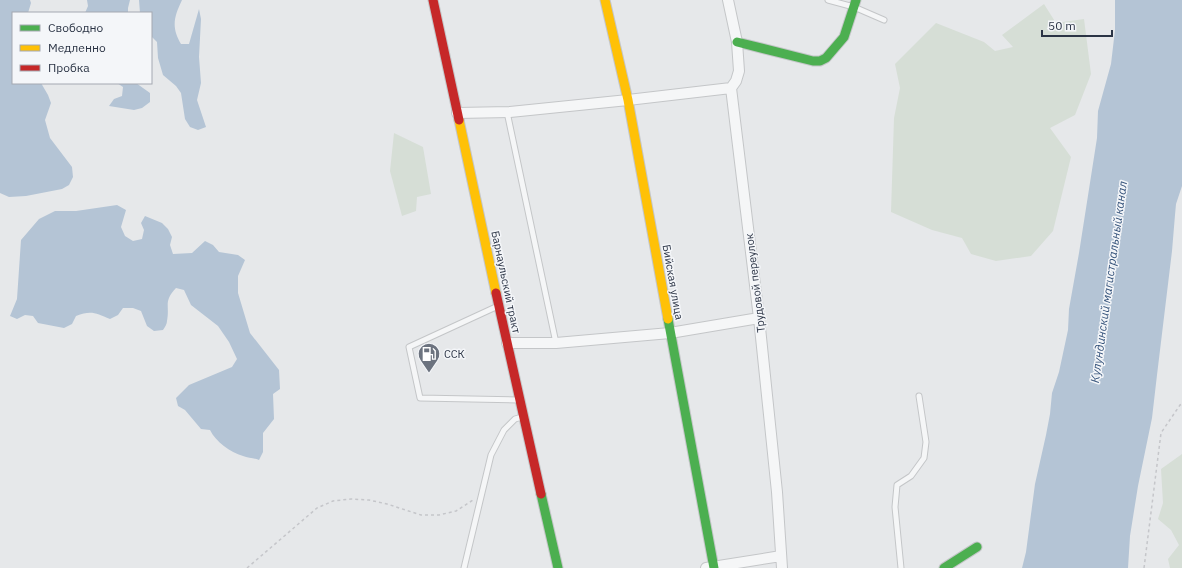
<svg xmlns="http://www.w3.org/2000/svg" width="1182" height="568" font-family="'IBM Plex Sans',sans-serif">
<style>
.green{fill:#d6ded6}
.water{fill:#b4c4d5}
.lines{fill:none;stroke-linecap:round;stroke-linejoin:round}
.lane-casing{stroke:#c4c6c8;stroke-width:7}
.street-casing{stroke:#c4c6c8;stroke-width:12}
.fast-casing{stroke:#c4c6c8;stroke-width:11}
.slow-casing{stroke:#c4c6c8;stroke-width:11}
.jam-casing{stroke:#c4c6c8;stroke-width:11}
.path{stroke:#c5c6ca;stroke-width:1.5;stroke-dasharray:3 3;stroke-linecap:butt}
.lane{stroke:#f5f6f7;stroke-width:5}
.street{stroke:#f5f6f7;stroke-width:10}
.fast{stroke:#4caf50;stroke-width:9}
.slow{stroke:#ffc107;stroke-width:9}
.jam{stroke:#c62828;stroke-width:9}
.labels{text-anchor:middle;stroke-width:3;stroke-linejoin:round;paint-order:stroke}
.street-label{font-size:11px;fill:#2b3445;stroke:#f4f6f9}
.poi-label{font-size:11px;fill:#2b3445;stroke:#f4f6f9;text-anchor:start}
.water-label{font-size:12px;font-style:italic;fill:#34527a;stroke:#f4f6f9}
</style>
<rect width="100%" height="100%" fill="#e6e8ea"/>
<path class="green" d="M1044 4 1056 23 1084 19 1091 74 1075 115 1050 128 1071 157 1053 231 1031 256 996 261 971 254 962 238 932 230 891 212 894 118 900 88 895 64 936 23 984 42 995 51 1013 47 1002 35Z
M394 133 423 147 431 194 417 197 416 211 402 216 390 171Z
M1182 454V568H1170L1168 559 1179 545 1171 530 1158 519 1163 503 1161 469Z"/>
<path class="water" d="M0 0H30L31 3 28 13H13V83H41L48 95 51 103 45 120 50 138 72 167 73 177 69 185 62 189 26 196 9 197 0 193Z
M87 0H130L128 8V13H85L88 6Z
M139 0H182C174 17 171 27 181 44H189L199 9 201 19 199 57 201 83 197 100 206 127 198 130 190 127 185 119 181 93 176 86 163 75 158 58 157 42 151 36V13H140Z
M1115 0H1182V186L1176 204 1175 215 1172 251 1157 375 1152 418 1138 486 1130 536 1128 568H1022L1026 552 1035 484 1046 435 1050 414 1052 393 1059 372 1068 330 1069 309 1079 253 1097 138 1098 111 1111 64 1115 30Z
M117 83H136L150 93V102L142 108 134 110 109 106 114 99 122 96 123 87Z
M117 205 126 210 121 227 125 236 133 241 142 239 144 230 141 223 145 216 162 223 168 229 172 237 170 245 173 254 192 253 205 241 213 245 219 252 238 255 245 260 238 276V293L250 333 279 370 280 389 273 394 274 419 263 433V452L259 460C254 458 248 458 243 456 230 452 216 442 210 430L201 429 185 410 178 406 176 398 189 385 232 367 237 359 229 342 218 326 191 305 184 290 176 288C163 302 170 305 167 321 167 324 165 327 163 330L154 331 147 326 141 311 133 308H123L118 315 110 319C96 313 91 310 76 316L72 324 64 328 38 323 33 316 25 315 17 319 10 316 17 299 21 240 39 219 55 211H76Z"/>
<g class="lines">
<g class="lane-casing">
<path id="lane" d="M828 0 854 7 884 20
M507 112 556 343
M498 306 409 347 420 398 518 400
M464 568 491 455 504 430 515 419 522 417
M901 568 895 507 897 485 911 476 924 458 926 442 919 396"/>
</g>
<g class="street-casing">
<path id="street" d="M728 0 737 42 739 71 736 81 731 88 759 318 777 492 782 568
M457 113 510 112 628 100 731 88
M507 343H556L670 333 759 318
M706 568 781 556"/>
</g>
<g class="fast-casing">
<path id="fast" d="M737 42 813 61H820L826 58 844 37 856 0
M668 319 714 568
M541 494 558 568
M944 568 977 547"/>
</g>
<g class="slow-casing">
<path id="slow" d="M605 0 628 100 668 319
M459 120 496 293"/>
</g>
<g class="jam-casing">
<path id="jam" d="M433 0 459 120
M496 293 541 494"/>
</g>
<path class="path" d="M247 568 317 508 333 501 351 499 369 500 387 504 421 515H439L456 511 473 500
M1144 568 1161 433 1180 405 1182 404"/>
<use href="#lane" class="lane"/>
<use href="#street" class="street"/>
<use href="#fast" class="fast"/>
<use href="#slow" class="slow"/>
<use href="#jam" class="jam"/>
</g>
<defs>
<g id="fuel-pin" transform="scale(1.15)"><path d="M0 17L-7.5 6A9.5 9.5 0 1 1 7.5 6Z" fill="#6c737f" stroke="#f4f6f9"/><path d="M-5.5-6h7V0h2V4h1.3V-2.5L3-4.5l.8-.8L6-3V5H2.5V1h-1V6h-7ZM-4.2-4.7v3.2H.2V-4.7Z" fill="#fff"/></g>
</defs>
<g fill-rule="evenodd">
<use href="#fuel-pin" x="429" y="354"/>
</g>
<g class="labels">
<g class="street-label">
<text transform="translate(506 282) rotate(78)" y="4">Барнаульский тракт</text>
<text transform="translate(673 282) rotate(80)" y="4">Бийская улица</text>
<text transform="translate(755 283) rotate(-97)" y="4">Трудовой переулок</text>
</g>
<g class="poi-label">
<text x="444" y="358">ССК</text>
</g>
<g class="water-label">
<text transform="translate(1109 282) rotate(-82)" y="4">Кулундинский магистральный канал</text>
</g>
</g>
<rect x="12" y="12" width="140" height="72" fill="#f4f6f9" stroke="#a4a8b1"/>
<rect x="20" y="25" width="20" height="6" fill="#4caf50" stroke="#a4a8b1"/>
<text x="48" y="32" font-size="12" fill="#2b3445">Свободно</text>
<rect x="20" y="45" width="20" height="6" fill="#ffc107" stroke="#a4a8b1"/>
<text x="48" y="52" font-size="12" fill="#2b3445">Медленно</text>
<rect x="20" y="65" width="20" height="6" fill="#c62828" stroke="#a4a8b1"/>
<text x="48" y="72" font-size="12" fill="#2b3445">Пробка</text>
<path d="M1042 30v6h70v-6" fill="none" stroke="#2b3445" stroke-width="2"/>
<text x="1048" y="30" font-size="12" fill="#2b3445" stroke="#f4f6f9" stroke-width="3" paint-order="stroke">50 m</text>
</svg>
